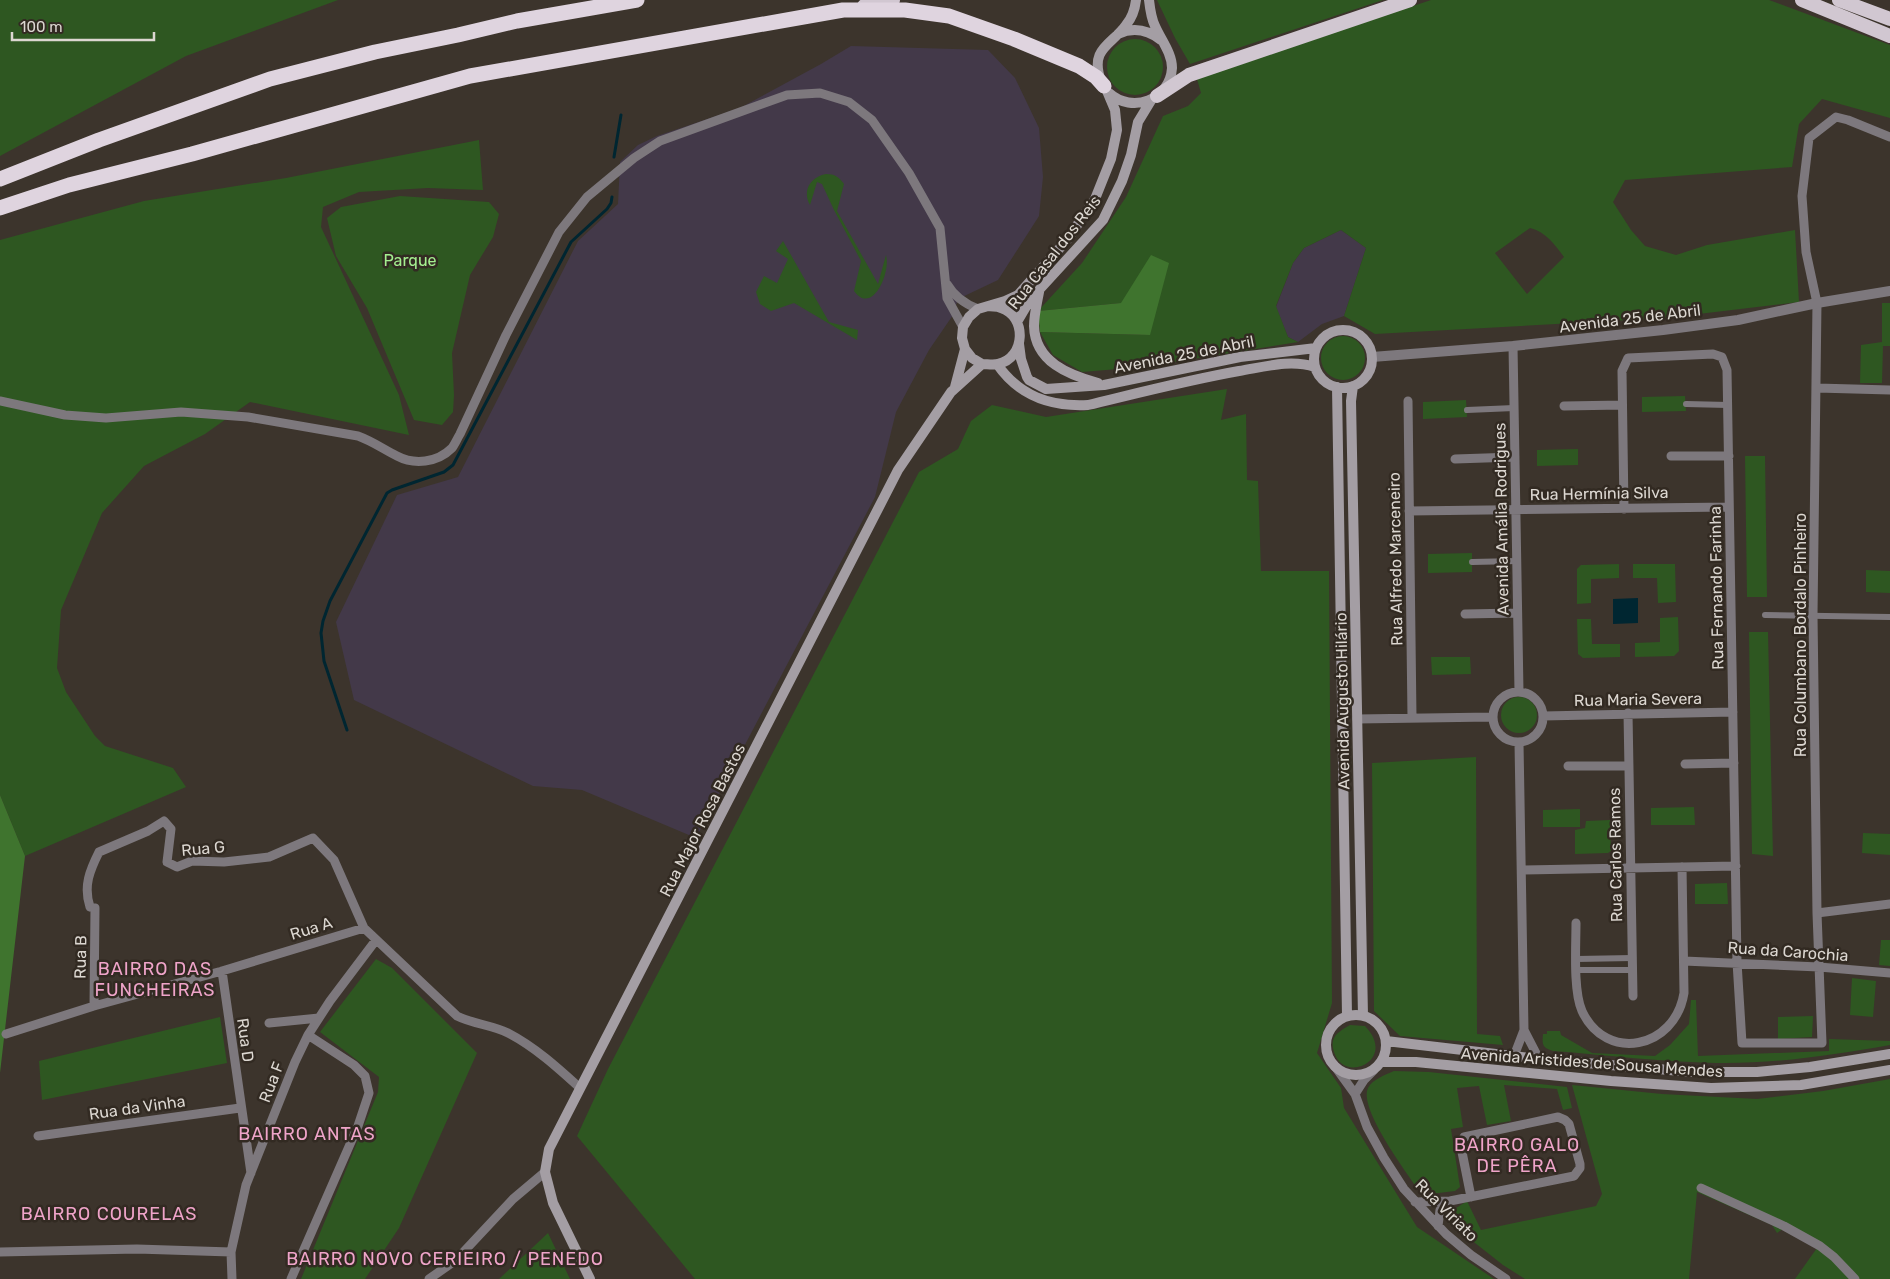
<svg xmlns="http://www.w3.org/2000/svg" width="1890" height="1279" font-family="Rubik,sans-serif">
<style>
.industrial{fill:#433949}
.green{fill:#2e5721;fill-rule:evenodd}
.forest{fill:#3f742e}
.water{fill:#002631}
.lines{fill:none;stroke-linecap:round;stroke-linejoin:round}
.stream{stroke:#002631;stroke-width:3}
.pedestrian{stroke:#7d787d;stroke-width:6}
.minor{stroke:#7d787d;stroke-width:9}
.tertiary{stroke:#7d787d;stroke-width:10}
.secondary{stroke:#a49ea4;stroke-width:10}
.trunk{stroke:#d1c7d1;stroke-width:14}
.motorway{stroke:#dfd4df;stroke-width:15}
.labels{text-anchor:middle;stroke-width:5;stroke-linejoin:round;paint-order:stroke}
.street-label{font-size:16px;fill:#dcd7d1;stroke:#322a22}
.park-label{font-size:16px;fill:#a4ef8f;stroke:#322a22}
.neighbourhood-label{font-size:18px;letter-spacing:1px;fill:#efa4c9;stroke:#322a22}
</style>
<rect width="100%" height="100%" fill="#3c342c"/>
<path class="industrial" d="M851 46 988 50 1015 78 1039 128 1043 177 1039 216 998 280 958 299 953 315 929 350 896 412 875 497 696 838 582 790 533 786 354 700 336 622 397 495 458 477 578 241 618 204 620 162 638 145 657 136 740 108 821 64Z
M1341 230 1366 248 1344 316 1322 324 1298 342 1288 337 1276 307 1293 263 1304 248Z"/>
<path class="green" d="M0 0H338L186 56 0 156Z
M1157 0H1383L1190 64 1175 38Z
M1431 0H1769L1890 45V118L1822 99 1799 124 1792 167 1625 180 1613 202 1631 230 1645 246 1676 255 1707 245 1795 230 1799 302 1665 318 1375 334 1344 316 1366 248 1341 230 1304 248 1293 263 1276 306 1288 337 1298 342 1142 367 1082 372 1053 355 1040 332 1150 335 1121 303 1038 311 1082 263 1126 197 1163 116 1188 106 1201 93 1197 79ZM1530 228C1546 232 1555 245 1564 257L1527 294 1495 253Z
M1107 67a28 28 0 1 1 56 0a28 28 0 1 1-56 0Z
M479 140 483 190 428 188 359 192 323 207 321 227 399 395 409 435 250 402 205 434 144 466 102 513 61 610 57 668 66 692 95 736 105 746 173 768 186 787 25 856 0 795V240L144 201 286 178Z
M826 174C835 174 839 177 844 184L837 211 878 284 886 255C891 273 872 316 854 291L861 261 834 210 822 184 817 182 810 205C802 191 810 177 826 174Z
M400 196 489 202 499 214 493 237 470 275 452 353 454 395 453 412 442 425 414 420 367 308 336 256 327 218 341 207Z
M783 241 829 322 858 330 857 340 794 303 771 311 760 304 756 292 764 276 777 283 788 259 776 251Z
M1882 303H1890V346H1883L1882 383H1860L1861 345 1882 342Z
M1321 358a22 22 0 1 1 44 0a22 22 0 1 1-44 0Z
M1227 389 1221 420 1246 414 1247 480 1258 481 1261 571H1329L1332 1003 1317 1053 1341 1088 1344 1108 1417 1227 1494 1279H695L577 1136 608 1069 919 472 958 449 971 421 992 405 1046 417Z
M1685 396 1686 411 1642 412V397Z
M1466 400 1467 417 1423 419V402Z
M1578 449V465L1537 466V450Z
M1745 456H1765L1767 597H1747Z
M1472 553V572L1428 573V554Z
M1619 564V578L1591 579V603L1577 604V569L1581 565Z
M1633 564H1675L1676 602 1658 603 1657 578H1633Z
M1866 570 1890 571V593L1866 592Z
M1678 617 1679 651 1674 656 1635 657V643L1660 642V618Z
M1577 619H1591L1592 644H1620V657L1583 658 1578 654Z
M1749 632H1768L1773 856 1752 854Z
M1431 657H1470L1471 674 1432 675Z
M1501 715a18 18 0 1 1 36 0a18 18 0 1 1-36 0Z
M1476 757 1477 1034 1500 1036 1503 1045 1400 1036 1374 1011 1372 763Z
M1694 807 1695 825H1651V808Z
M1580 809V827H1543V810Z
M1610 820 1611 851 1608 853 1575 854V830L1585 828 1586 821Z
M1863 833 1890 834V855L1862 853Z
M1727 883 1728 904H1695V884Z
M1881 940H1890V966L1879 965Z
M376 959 392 968 477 1053 399 1228 365 1279H301L378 1092 379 1077 320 1032Z
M1852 978 1876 981 1873 1017 1850 1015Z
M1691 1000H1696L1698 1056 1829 1051V1039L1890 1041V1045C1833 1055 1775 1064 1716 1063 1661 1062 1607 1055 1553 1051 1542 1048 1542 1044 1543 1034H1547V1031H1560L1561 1035 1592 1053 1655 1056 1670 1045 1689 1024Z
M1813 1016 1812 1037 1778 1039V1017Z
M220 1017 227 1063 42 1100 39 1061Z
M1350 1025 1365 1026C1398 1060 1344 1085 1334 1052 1329 1037 1338 1032 1350 1025Z
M1394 1071 1429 1072 1567 1087 1572 1108 1563 1110 1557 1089 1504 1085 1511 1121 1487 1125 1479 1086 1457 1088 1463 1127 1451 1129 1460 1187 1455 1191 1422 1195C1409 1176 1358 1109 1368 1088 1373 1079 1385 1075 1394 1071Z
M1890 1079V1279H1795L1817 1248 1783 1229 1777 1233 1772 1225 1697 1192 1689 1279H1525L1503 1265 1442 1217 1467 1201 1481 1230 1596 1206 1602 1194 1572 1085 1662 1094 1757 1099 1823 1091Z
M548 1233 570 1279H499Z"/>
<path class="forest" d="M1151 255 1169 263 1150 335 1040 332 1038 311 1121 303Z
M0 795 25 856 0 1073Z"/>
<path class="water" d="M1638 598V623L1613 624V599Z"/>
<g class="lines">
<path class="stream" d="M614 157 621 115
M347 730 324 661 321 633 323 621 330 601 387 493 392 490 444 472 453 465 571 242 607 209 611 203 612 197"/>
<path class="pedestrian" d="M1686 404 1728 405
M1467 410 1514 408
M1472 562 1517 561
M1765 615 1890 617
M1577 959 1632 958
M1577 970H1632"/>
<path class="minor" d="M947 284C954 296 965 304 978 309
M1513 346 1519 692
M1817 388 1890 390
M0 401 65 415 106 418 181 412 248 417 358 436C372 441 383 449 397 456 414 465 437 463 452 448 455 444 457 439 460 434L506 335 559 232 587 197 634 158 660 141 787 95 820 93 849 102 872 120 909 173 940 228 947 298 963 327
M1408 401 1412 717
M1564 406 1622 405
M1671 456H1729
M1455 459 1515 457
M1624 509 1622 371 1628 358 1713 354 1722 357 1727 370 1737 962 1742 1043H1822L1817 913 1813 615 1817 303 1806 252 1802 196 1809 138 1836 117 1848 120 1890 137
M1409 511 1729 507
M1465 614 1517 613
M1493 717a25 25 0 1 1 50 0a25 25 0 1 1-50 0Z
M1628 713 1633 996
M1543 716 1733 712
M1357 719 1492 717
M1685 764 1734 763
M1568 766H1629
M1522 870 1736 866
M1817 913 1890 904
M1576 923C1576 946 1573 991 1582 1011 1606 1063 1675 1049 1684 993L1682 867
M1684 961 1819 967 1890 973
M222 971 251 1173
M94 1006 95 908 90 907C83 886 90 870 99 852L148 831 164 821 171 829 167 862 177 867 192 861 224 862 269 857 313 838 334 860 364 928
M269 1023 319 1018
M1524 1030 1539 1059
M6 1034 94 1006 222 971 364 928 457 1016C473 1024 492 1025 508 1033 535 1047 558 1068 580 1088
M1514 1056 1524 1030 1519 743
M1334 1065 1355 1094 1367 1127 1384 1158 1404 1189 1446 1234 1471 1255 1506 1279
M1355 1094 1364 1080 1374 1070
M38 1136 240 1108
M1701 1188 1784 1226 1820 1246 1834 1257 1855 1279
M1415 1202 1450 1201 1574 1176 1580 1168V1164L1569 1124 1565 1120 1558 1117 1464 1137 1461 1143V1147L1471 1197
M1438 1226 1440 1210 1450 1201
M0 1252 137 1249 231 1252
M232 1279 231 1252 246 1185 295 1062 308 1035 330 1001 376 940
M291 1279 358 1126 369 1093 365 1076 354 1065 308 1035
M429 1279 456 1260 513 1199 545 1172"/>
<path class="tertiary" d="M1372 357 1513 346 1663 330 1738 320 1817 303 1890 291"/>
<path class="secondary" d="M1118 34C1133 27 1148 30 1161 40
M1101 81C1089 48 1112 45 1126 25 1132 18 1135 9 1136 0
M1109 93C1132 114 1170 100 1172 68 1172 53 1161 40 1155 26 1151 18 1150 9 1149 0
M1039 292C1037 303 1034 315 1034 326 1035 362 1069 375 1098 383
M1017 322 1027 305 1039 290 1103 220 1122 181 1131 155 1138 122 1152 99
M1314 359a29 29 0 1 1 58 0a29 29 0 1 1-58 0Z
M1019 344 1021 359 1027 377 1029 380 1046 389 1104 385 1240 357 1316 348
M965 349 972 358 982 364
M997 364C1019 396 1050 407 1088 405 1138 393 1188 380 1239 371 1264 367 1290 359 1315 367
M1353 386 1351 401 1363 1016
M955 387 965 349 962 338 963 327 969 317 978 309 1005 301 1018 295 1067 240 1095 199 1111 159 1117 130 1115 110 1107 91
M1337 387 1347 1016
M1326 1045a30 30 0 1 1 60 0a30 30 0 1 1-60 0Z
M1386 1041 1539 1059 1693 1072H1757L1810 1067 1890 1054
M1381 1062H1416L1611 1081 1711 1088 1801 1085 1890 1070
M590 1279 553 1203 545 1172 549 1149 898 470 951 392 982 364C987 364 993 365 998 364 1026 358 1027 316 1001 308 997 306 992 307 989 306"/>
<path class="trunk" d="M1802 0 1890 36
M1839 0 1890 19
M864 6 893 0
M1157 96 1189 75 1410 0"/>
<path class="motorway" d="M0 179 99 140 270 79 375 52 458 35 517 21 637 0
M0 208 69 185 192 154 470 76 843 10H905L949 16 1014 39 1079 66 1096 77 1104 86"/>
</g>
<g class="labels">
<g class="street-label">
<text transform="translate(1054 252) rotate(-52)" y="6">Rua Casal dos Reis</text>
<text transform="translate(1630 318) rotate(-7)" y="6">Avenida 25 de Abril</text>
<text transform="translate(1184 354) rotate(-11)" y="6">Avenida 25 de Abril</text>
<text transform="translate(1599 493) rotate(-1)" y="6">Rua Hermínia Silva</text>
<text transform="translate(1501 519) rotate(-91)" y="6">Avenida Amália Rodrigues</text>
<text transform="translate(1395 559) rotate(-91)" y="6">Rua Alfredo Marceneiro</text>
<text transform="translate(1716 588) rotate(-91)" y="6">Rua Fernando Farinha</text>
<text transform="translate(1800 635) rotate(-90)" y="6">Rua Columbano Bordalo Pinheiro</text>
<text transform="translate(1638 699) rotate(-1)" y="6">Rua Maria Severa</text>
<text transform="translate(1342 701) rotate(-91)" y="6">Avenida Augusto Hilário</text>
<text transform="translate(702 820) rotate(-63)" y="6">Rua Major Rosa Bastos</text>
<text transform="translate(203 848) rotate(-5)" y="6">Rua G</text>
<text transform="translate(1615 855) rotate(-91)" y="6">Rua Carlos Ramos</text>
<text transform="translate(311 928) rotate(-17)" y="6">Rua A</text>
<text transform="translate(1788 951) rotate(4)" y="6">Rua da Carochia</text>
<text transform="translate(80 957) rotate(-89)" y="6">Rua B</text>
<text transform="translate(246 1040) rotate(82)" y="6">Rua D</text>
<text transform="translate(1592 1062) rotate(4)" y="6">Avenida Aristides de Sousa Mendes</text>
<text transform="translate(271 1082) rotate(-69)" y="6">Rua F</text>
<text transform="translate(137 1107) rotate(-8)" y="6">Rua da Vinha</text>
<text transform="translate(1447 1210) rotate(45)" y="6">Rua Viriato</text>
</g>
<g class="park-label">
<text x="410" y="266">Parque</text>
</g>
<g class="neighbourhood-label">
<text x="155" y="975">BAIRRO DAS<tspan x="155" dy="21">FUNCHEIRAS</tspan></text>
<text x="307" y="1140">BAIRRO ANTAS</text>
<text x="1517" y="1151">BAIRRO GALO<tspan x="1517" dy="21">DE PÊRA</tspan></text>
<text x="109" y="1220">BAIRRO COURELAS</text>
<text x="445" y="1265">BAIRRO NOVO CERIEIRO / PENEDO</text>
</g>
</g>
<path d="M12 32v8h142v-8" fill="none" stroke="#dcd7d1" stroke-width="2.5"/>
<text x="20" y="32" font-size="15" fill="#dcd7d1" stroke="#322a22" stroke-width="4" paint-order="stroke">100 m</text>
</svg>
